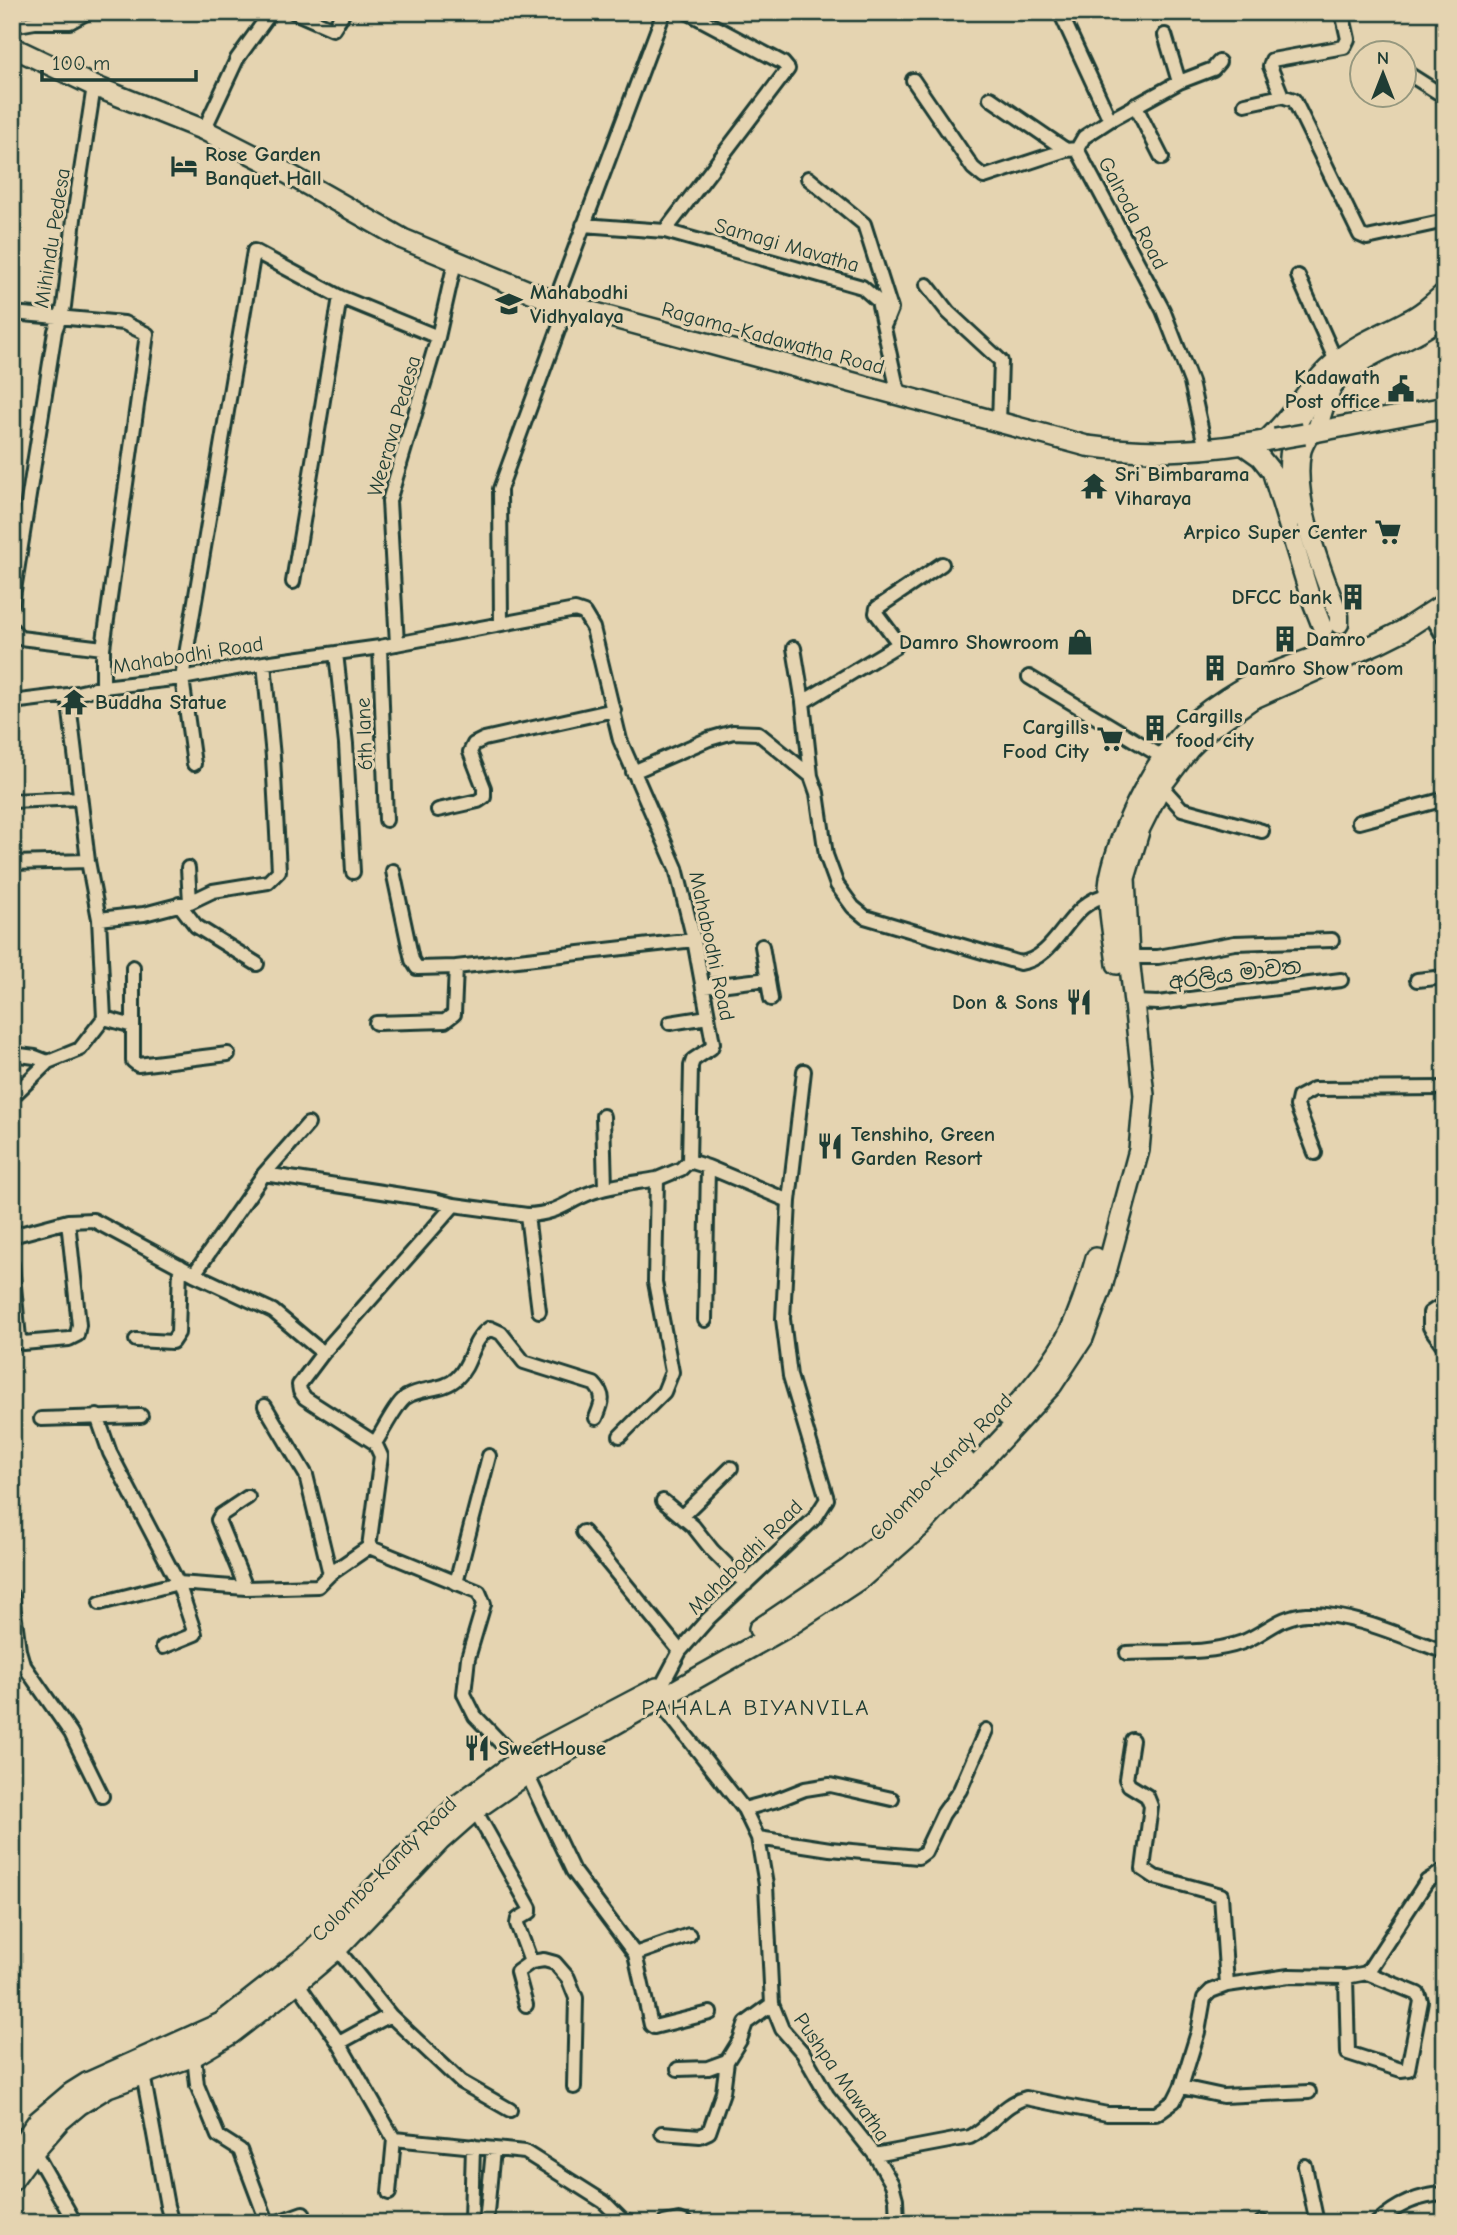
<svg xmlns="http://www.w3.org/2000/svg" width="1457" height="2235" font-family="'Comic Neue','Noto Sans Sinhala',sans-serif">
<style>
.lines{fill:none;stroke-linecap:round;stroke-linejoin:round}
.minor-casing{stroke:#1f3d34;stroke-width:18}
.tertiary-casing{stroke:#1f3d34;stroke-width:21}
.secondary-casing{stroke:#1f3d34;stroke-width:23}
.primary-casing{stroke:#1f3d34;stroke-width:24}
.trunk-casing{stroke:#1f3d34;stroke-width:24}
.minor{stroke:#e5d4b1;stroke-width:12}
.tertiary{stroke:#e5d4b1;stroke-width:16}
.secondary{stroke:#e5d4b1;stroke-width:18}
.primary{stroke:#e5d4b1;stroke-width:19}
.trunk{stroke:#e5d4b1;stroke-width:19}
.primary-bridge-casing{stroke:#1f3d34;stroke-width:24;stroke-linecap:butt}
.primary-bridge{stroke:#e5d4b1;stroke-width:19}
.labels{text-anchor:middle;stroke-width:6;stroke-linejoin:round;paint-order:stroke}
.poi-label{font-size:21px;font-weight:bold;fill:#1f3d34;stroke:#e5d4b1;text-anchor:start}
.street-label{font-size:21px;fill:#1f3d34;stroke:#e5d4b1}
.neighbourhood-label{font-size:23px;letter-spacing:2px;fill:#1f3d34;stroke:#e5d4b1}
</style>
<rect width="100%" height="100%" fill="#e5d4b1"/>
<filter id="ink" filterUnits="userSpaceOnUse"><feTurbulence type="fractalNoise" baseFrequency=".0143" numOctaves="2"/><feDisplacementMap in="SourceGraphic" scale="14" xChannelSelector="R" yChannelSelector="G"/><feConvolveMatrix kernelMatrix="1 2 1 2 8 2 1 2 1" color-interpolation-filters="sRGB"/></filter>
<g filter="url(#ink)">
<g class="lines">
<g class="minor-casing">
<path id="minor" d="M294 12 333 29 344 12
M1060 12 1110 120 1084 137 1077 149 1163 310 1191 382 1206 450
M12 26 35 22H70L88 12
M1165 35 1179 82
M1404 71 1445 97
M913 80 973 168 984 177 1066 150 1077 149
M1282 96 1270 66 1272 60 1344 47 1348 39 1342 12
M990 98 1066 150
M1245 104 1282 96 1294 100 1360 235 1367 238 1445 221
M1135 105 1162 158
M1110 120 1179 82 1213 69 1219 62
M204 130 237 59 271 12
M808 178 864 224 891 309 885 324
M583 225 665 231 862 287 878 301 899 396
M665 231 788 69 783 63 687 12
M1298 276 1336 361
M927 285 948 312 1001 361 999 423
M555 302 664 12
M12 313 124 323 147 334 103 648V687L68 695 88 861 99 919 104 1018 80 1049 48 1062 12 1097
M293 582 340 297
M12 603 55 331 64 306 75 210 94 86
M1430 614 1445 639
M501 624 500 489 567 306
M12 629 20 638 103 648
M397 644 389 501 438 337 455 262
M380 647 386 820
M794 648 803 702
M336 653 346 744 353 872
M1029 677 1164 758
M103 687 182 678 264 663 380 647 575 610 584 613 593 628 620 740 676 868 694 940 713 1043 711 1048 693 1060 691 1066 689 1161 708 1167 789 1201 783 1319 790 1376 827 1499 815 1518 708 1619 680 1651 662 1685
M12 702 68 695
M194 764 182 678 254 251 340 297 438 337
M633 772 709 739 733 732 758 733 811 776 817 793 826 855 837 885 853 907 865 917 1020 963C1060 957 1067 901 1109 895
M811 776 803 702 896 646 897 641 876 613 877 608 942 564
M1161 786 1182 809 1262 831
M12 801 80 798
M438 810 478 801 484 797V788L470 752 474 744 484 739 614 710
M1359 822 1445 799
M12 863 88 861
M188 868 190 902
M179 904 196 926 257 964
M99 919 144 914 190 902 213 891 268 882 279 871 273 757 264 663
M762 946 771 999
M1129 957H1158L1235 943 1332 940
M133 967V1061L138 1065 228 1054
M456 967 694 940
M1417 980 1445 977
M703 987 768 979
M1134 1002 1158 1003 1341 980
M104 1018 133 1026
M376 1023 445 1021 454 1014 456 967 417 968 412 960 393 871
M670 1023 708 1017
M12 1054 35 1057 48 1062
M603 1116 605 1188
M1315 1153 1297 1106 1299 1097 1314 1089 1445 1088
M264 1174 434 1200 454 1205 323 1353
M789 1201 804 1071
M454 1205 527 1215 539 1311
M527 1215C557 1214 565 1203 590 1193 611 1185 635 1183 657 1179
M12 1236 68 1221 93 1220 194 1274 273 1311 323 1353 299 1385 300 1391 305 1398 375 1443 381 1456 369 1547 479 1592 484 1604 468 1658 464 1694 475 1716 518 1761
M12 1265 19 1338 23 1343 69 1339 77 1335 79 1325 68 1221
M194 1274 264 1174 308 1124
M1445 1303 1430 1313V1327L1445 1348
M705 1320 708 1167
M136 1340 172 1342 178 1333 180 1266
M265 1406 306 1475 330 1574
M97 1416 110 1453 178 1583 246 1588 318 1586 330 1574 369 1547
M41 1419 141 1416
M620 1436 664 1392 672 1372 655 1282 657 1179 681 1169 689 1161
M375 1443C383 1431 396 1404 406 1397 422 1387 444 1391 457 1378 473 1363 470 1341 490 1328L501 1333 524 1362 594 1384C606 1396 602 1403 596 1418
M663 1501 693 1526 712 1550 746 1584
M682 1516 731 1468
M583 1532 680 1651
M456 1583 489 1456
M246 1588 218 1520 221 1515 248 1497
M12 1596 19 1650 23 1664 71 1733 102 1796
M100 1603 178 1583 195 1634 163 1647
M1127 1653C1165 1651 1207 1655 1243 1642 1266 1633 1279 1616 1306 1614 1351 1612 1403 1637 1445 1652
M654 1695 744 1809 758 1838 766 1885 772 2004 782 2029 803 2053 827 2095 875 2155 892 2184 896 2199 897 2223
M1132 1740 1126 1779 1129 1785 1147 1796 1151 1806 1143 1869 1155 1877 1221 1895 1227 1985
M527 1774 573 1871 635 1954 651 2025 654 2027 710 2013
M744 1809 777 1800 805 1789 830 1785 892 1799
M475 1810 530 1908V1912L518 1919 517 1924 531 1962
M758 1838 830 1849 918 1857 925 1852 943 1814 960 1790 986 1730
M337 1949 390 2015
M635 1954 689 1935
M1346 1977 1348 2053 1401 2070 1408 2069 1421 2001 1418 1994 1367 1973
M294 1978 339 2043 394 2139 389 2193
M526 2005 517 1972 531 1962 544 1960 555 1963 568 1978 576 1998 574 2087
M339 2043 390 2015 461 2082 510 2110
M194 2056 197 2085 218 2136 240 2150 266 2219 275 2223 303 2213
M678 2069 708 2068 727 2061 740 2040 746 2023 772 2004
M143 2074 167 2206 172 2223
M1181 2087 1223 2096 1309 2092
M662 2133 700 2136 709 2132 723 2092 727 2061
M394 2139 525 2152 604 2202 622 2220 630 2223
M34 2151 75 2223
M875 2155 970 2137C990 2127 1004 2103 1026 2098L1107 2114H1156L1174 2101 1181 2087 1198 2032 1204 1998 1211 1991 1227 1985 1289 1976 1346 1977 1367 1973 1427 1881 1445 1870
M1305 2166 1317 2223
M464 2223 471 2220 473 2146
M486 2223 493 2150
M664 2223 679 2220 687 2223
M1261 2223 1262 2222
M1377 2223C1396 2205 1419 2195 1445 2194"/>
</g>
<g class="tertiary-casing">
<path id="tertiary" d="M1294 519C1289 499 1285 463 1291 443 1297 421 1314 396 1328 377"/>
</g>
<g class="secondary-casing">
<path id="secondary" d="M1316 432C1322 416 1326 393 1337 381 1367 350 1413 343 1445 314
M1310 433C1307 439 1302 446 1301 453 1292 500 1322 571 1339 616V624
M1265 441C1293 417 1308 384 1336 361 1357 343 1382 334 1406 321 1421 314 1433 303 1445 292
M1243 445 1260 457 1272 472 1309 593 1323 629"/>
</g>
<g class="primary-casing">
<path id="primary" d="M12 47 94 86 204 130 269 163 403 239 555 302 1087 446C1153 455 1210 451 1275 439
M1304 434 1445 407"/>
</g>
<g class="trunk-casing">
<path id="trunk" d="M1117 964C1114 938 1106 903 1110 878 1120 828 1157 753 1196 720 1215 705 1238 690 1259 679 1287 666 1317 658 1344 645
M1007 1416C1030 1390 1055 1362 1070 1331 1081 1308 1089 1283 1096 1258
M759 1629 848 1569 901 1526 965 1460
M12 2157 38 2121 71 2093 87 2083 221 2023 311 1952 432 1829 459 1804 518 1761 657 1688
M12 2181 34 2151 60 2121 79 2105 108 2087 194 2056 231 2034 297 1983 337 1949 440 1841 475 1810 527 1774 789 1626 863 1577 921 1526 1052 1385 1083 1338 1102 1287 1139 1150 1144 1095 1129 957 1125 878 1140 828 1161 786 1189 749 1208 730 1252 699 1380 642 1402 631 1445 603"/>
</g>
<use href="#minor" class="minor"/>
<use href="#tertiary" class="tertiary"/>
<use href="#secondary" class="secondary"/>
<use href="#primary" class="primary"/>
<use href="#trunk" class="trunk"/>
<g class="primary-bridge-casing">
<path id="primary-bridge" d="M1275 439 1304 434"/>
</g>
<use href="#primary-bridge" class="primary-bridge"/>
</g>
</g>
<defs>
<g id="hotel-bare" transform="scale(2.1)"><path d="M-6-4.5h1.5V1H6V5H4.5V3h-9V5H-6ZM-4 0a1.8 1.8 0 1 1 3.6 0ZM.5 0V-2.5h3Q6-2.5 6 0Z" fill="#1f3d34" stroke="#e5d4b1" stroke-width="2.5" paint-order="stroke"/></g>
<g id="school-bare" transform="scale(2.1)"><path d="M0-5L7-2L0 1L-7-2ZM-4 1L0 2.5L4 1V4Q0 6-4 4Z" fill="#1f3d34" stroke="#e5d4b1" stroke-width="2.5" paint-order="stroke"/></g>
<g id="civic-bare" transform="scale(2.1)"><path d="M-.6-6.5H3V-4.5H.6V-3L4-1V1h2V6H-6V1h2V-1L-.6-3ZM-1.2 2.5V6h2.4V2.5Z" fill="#1f3d34" stroke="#e5d4b1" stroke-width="2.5" paint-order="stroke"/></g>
<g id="temple-bare" transform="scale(2.1)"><path d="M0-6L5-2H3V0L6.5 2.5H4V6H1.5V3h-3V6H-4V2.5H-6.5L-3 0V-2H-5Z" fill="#1f3d34" stroke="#e5d4b1" stroke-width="2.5" paint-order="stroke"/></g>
<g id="supermarket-bare" transform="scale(2.1)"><path d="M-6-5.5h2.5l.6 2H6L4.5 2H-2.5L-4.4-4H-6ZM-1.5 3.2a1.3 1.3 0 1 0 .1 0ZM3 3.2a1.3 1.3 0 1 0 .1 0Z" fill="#1f3d34" stroke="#e5d4b1" stroke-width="2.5" paint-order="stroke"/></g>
<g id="building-bare" transform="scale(2.1)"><path d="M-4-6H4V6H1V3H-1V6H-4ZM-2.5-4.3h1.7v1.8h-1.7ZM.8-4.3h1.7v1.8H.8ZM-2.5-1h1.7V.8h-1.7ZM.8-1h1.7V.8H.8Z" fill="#1f3d34" stroke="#e5d4b1" stroke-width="2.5" paint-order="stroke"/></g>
<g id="shop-bare" transform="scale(2.1)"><path d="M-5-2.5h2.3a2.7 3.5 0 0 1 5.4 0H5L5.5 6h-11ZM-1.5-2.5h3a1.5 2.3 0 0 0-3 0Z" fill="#1f3d34" stroke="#e5d4b1" stroke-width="2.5" paint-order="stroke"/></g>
<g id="restaurant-bare" transform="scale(2.1)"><path d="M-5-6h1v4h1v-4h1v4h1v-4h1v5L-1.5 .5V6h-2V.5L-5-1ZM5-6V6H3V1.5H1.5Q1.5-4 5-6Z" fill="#1f3d34" stroke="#e5d4b1" stroke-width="2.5" paint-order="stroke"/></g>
</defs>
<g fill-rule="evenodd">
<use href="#hotel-bare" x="184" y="166"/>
<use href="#school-bare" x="509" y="304"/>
<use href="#civic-bare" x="1401" y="389"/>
<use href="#temple-bare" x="1094" y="486"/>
<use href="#supermarket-bare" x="1388" y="532"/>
<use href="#building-bare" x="1353" y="597"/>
<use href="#building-bare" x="1285" y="639"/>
<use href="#shop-bare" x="1080" y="642"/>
<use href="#building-bare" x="1215" y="668"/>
<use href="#temple-bare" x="74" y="702"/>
<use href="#building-bare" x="1155" y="728"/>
<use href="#supermarket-bare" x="1110" y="739"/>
<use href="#restaurant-bare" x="1079" y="1002"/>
<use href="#restaurant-bare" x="830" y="1146"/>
<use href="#restaurant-bare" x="477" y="1748"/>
</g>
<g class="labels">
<g class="poi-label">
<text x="205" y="161">Rose Garden<tspan x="205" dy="24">Banquet Hall</tspan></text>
<text x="530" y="299">Mahabodhi<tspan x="530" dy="24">Vidhyalaya</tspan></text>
<text x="1380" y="384" text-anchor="end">Kadawath<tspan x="1380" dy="24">Post office</tspan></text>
<text x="1115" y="481">Sri Bimbarama<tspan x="1115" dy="24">Viharaya</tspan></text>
<text x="1367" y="539" text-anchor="end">Arpico Super Center</text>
<text x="1332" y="604" text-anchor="end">DFCC bank</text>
<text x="1306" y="646">Damro</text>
<text x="1059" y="649" text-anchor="end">Damro Showroom</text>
<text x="1236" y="675">Damro Show room</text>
<text x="95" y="709">Buddha Statue</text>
<text x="1176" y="723">Cargills<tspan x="1176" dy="24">food city</tspan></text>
<text x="1089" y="734" text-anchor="end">Cargills<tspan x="1089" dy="24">Food City</tspan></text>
<text x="1058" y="1009" text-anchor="end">Don &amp; Sons</text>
<text x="851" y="1141">Tenshiho, Green<tspan x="851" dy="24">Garden Resort</tspan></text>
<text x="498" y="1755">SweetHouse</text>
</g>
<g class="street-label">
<text transform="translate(1133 213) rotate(62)" y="7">Galroda Road</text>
<text transform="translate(52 238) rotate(-81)" y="7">Mihindu Pedesa</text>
<text transform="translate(787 245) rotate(16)" y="7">Samagi Mavatha</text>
<text transform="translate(773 338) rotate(15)" y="7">Ragama-Kadawatha Road</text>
<text transform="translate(394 426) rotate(-74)" y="7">Weerava Pedesa</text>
<text transform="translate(188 655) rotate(-9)" y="7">Mahabodhi Road</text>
<text transform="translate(364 734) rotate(-92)" y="7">6th lane</text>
<text transform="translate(712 946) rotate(78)" y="7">Mahabodhi Road</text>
<text transform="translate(1235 974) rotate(-7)" y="7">අරලිය මාවත</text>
<text transform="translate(941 1467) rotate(-46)" y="7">Colombo-Kandy Road</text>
<text transform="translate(745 1557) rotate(-45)" y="7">Mahabodhi Road</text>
<text transform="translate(384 1869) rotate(-45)" y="7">Colombo-Kandy Road</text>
<text transform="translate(842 2077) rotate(55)" y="7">Pushpa Mawatha</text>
</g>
<g class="neighbourhood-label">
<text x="756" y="1715">PAHALA BIYANVILA</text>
</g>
</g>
<rect width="1457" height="2235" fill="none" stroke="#e5d4b1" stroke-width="42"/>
<rect x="21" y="21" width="1415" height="2193" fill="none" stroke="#1f3d34" stroke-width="2.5" filter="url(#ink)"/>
<g transform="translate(1383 74)"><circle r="33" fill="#e5d4b1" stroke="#96987f" stroke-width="2"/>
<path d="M0-5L12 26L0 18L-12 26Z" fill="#1f3d34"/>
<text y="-10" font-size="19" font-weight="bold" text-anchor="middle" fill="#1f3d34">N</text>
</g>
<path d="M42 70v10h154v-10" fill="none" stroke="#1f3d34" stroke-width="3.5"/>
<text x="52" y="70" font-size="21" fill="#1f3d34" stroke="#e5d4b1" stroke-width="5" paint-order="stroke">100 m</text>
</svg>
